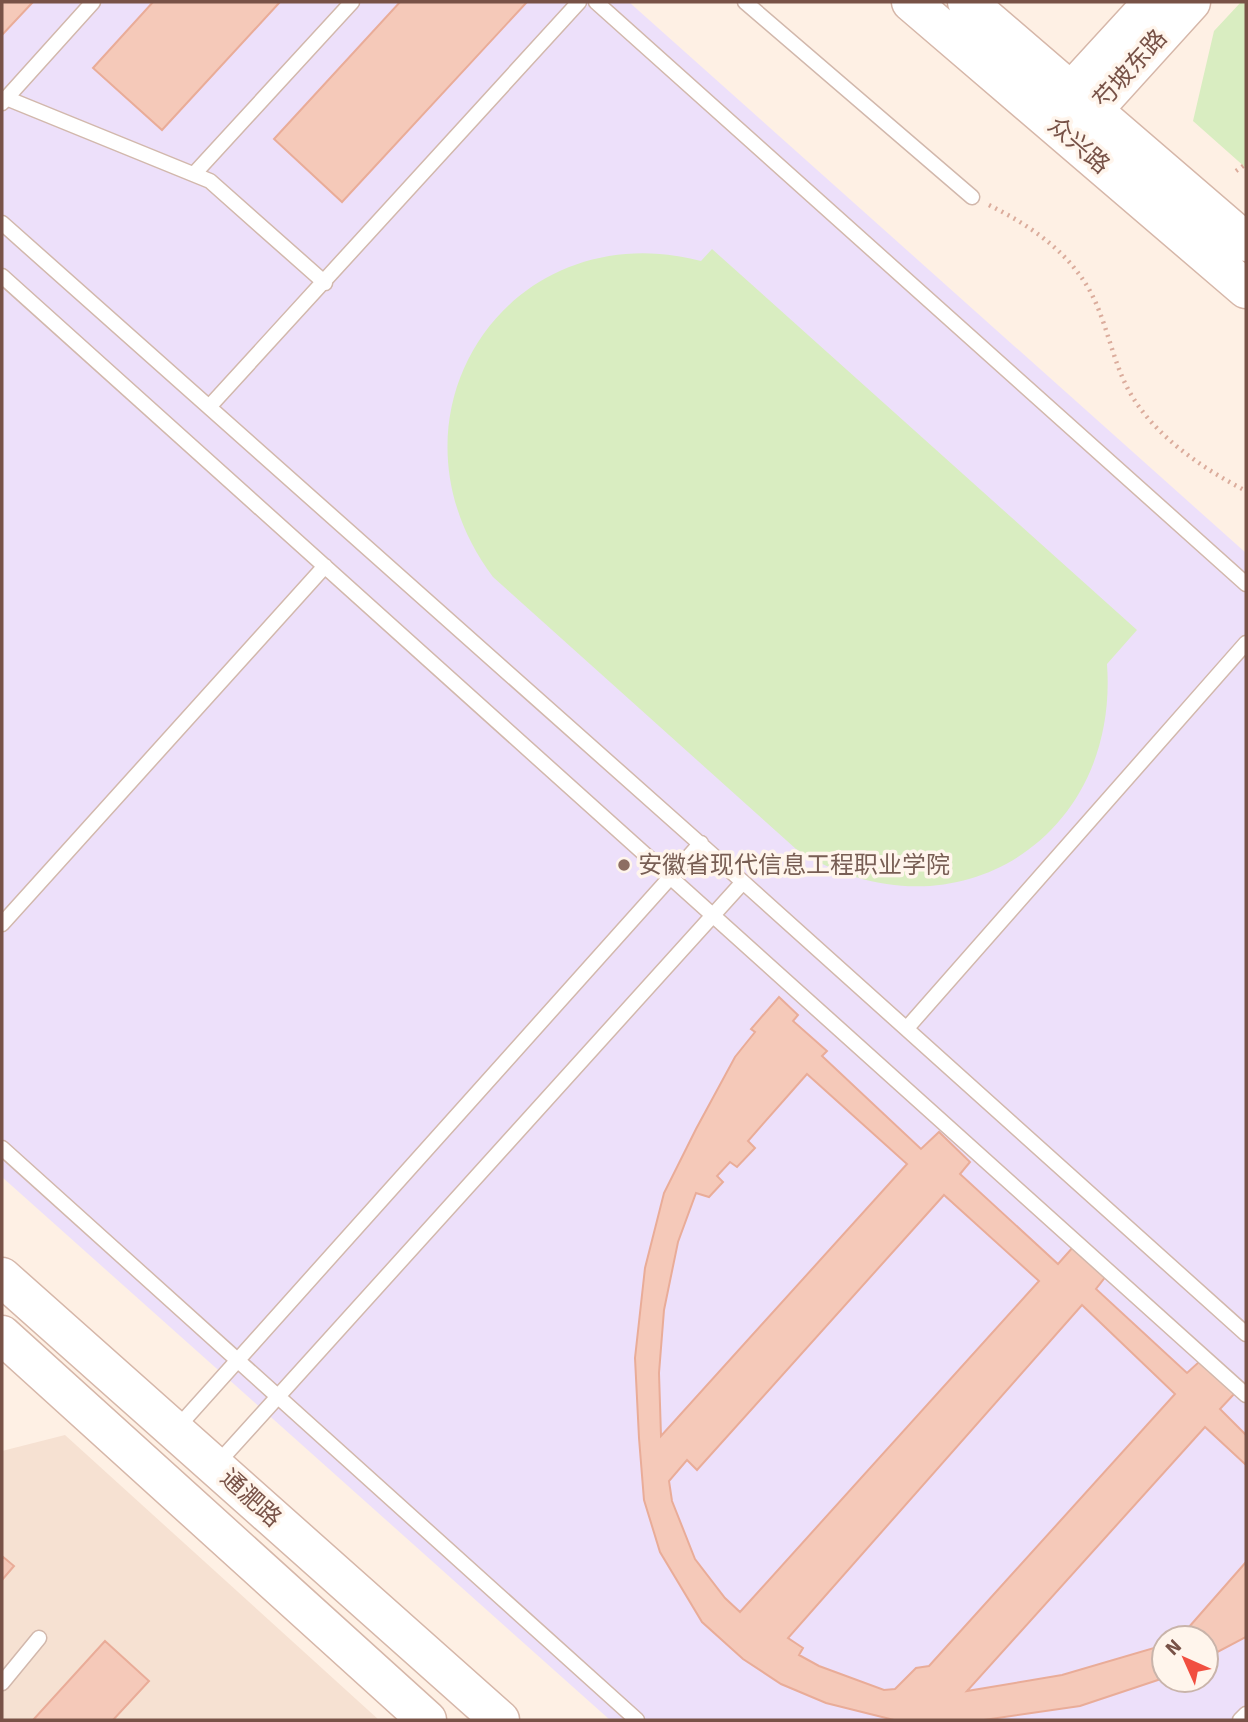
<svg xmlns="http://www.w3.org/2000/svg" width="1248" height="1722" font-family="Signika,'Noto Sans SC',sans-serif">
<style>
.residential{fill:#f6e1d2}
.education{fill:#ede0fa;fill-rule:evenodd}
.green{fill:#d9edc1}
.building{fill:#f5c9b9;stroke:#e9ac98;stroke-width:2;fill-rule:evenodd}
.lines{fill:none;stroke-linecap:round;stroke-linejoin:round}
.lane-casing{stroke:#d2b8ac;stroke-width:17}
.secondary-casing{stroke:#d6b7a9;stroke-width:41}
.path{stroke:#dbac9c;stroke-width:4.5;stroke-dasharray:2 5;stroke-linecap:butt}
.lane{stroke:#fff;stroke-width:14}
.secondary{stroke:#fff;stroke-width:38}
.education-dot{fill:#8d6e63;stroke:#fff5ec;stroke-width:2.5}
.labels{text-anchor:middle;stroke-width:7;stroke-linejoin:round;paint-order:stroke}
.street-label{font-size:24px;fill:#785247;stroke:#fff5ec}
.education-label{font-size:24px;fill:#785e54;stroke:#fff5ec;text-anchor:start}
</style>
<rect width="100%" height="100%" fill="#fef0e4"/>
<path class="residential" d="M65 1435 379 1720H2V1451Z"/>
<path class="education" d="M2 2H629L1246 553V1720H610L2 1177ZM1164 1638H1206V1680H1164Z"/>
<path class="green" d="M1241 2H1246V168L1193 121 1214 31Z
M712 249 1137 630 1107 664C1120 843 947 946 796 849L493 577C373 417 507 211 701 261Z"/>
<path class="building" d="M2 2H33L2 35Z
M153 2H280L162 130 93 68Z
M400 2H527L342 202 274 139Z
M779 997 798 1015 793 1021 827 1051 822 1056 921 1149 939 1132 970 1162 960 1174 1058 1264 1074 1246 1106 1276 1096 1289 1187 1373 1200 1361 1235 1393 1220 1409 1246 1435V1465L1205 1427 967 1691 1062 1675 1164 1645V1678L1080 1706 984 1720H894L826 1703 781 1684 743 1659 702 1622 660 1552 644 1500 639 1438 635 1358 645 1268 664 1193 696 1129 735 1057 755 1032 751 1029ZM807 1074 907 1164 661 1436 659 1373 664 1310 678 1242 696 1193 709 1197 723 1182 717 1176 730 1162 737 1167 755 1148 748 1141ZM944 1195 1039 1281 740 1612 725 1598 695 1559 672 1501 669 1481 687 1460 697 1470ZM1082 1305 1175 1394 929 1666 916 1668 895 1689 884 1690 819 1666 799 1655 803 1648 788 1638Z
M2 1556 14 1566 2 1580Z
M1246 1562V1637L1206 1658V1638H1181L1195 1632 1189 1627Z
M105 1641 149 1681 113 1720H33Z"/>
<g class="lines">
<g class="lane-casing">
<path id="lane" d="M596 2 1246 584
M745 2 972 197
M6 98 210 181 325 283
M2 103 93 2
M194 174 352 2
M2 223 743 882 1246 1334
M2 276 1246 1395
M209 407 579 2
M2 924 325 566
M907 1028 1246 643
M2 1148 637 1720
M176 1429 701 843
M216 1465 743 882
M2 1683 39 1638
M1240 1720 1246 1714"/>
</g>
<g class="secondary-casing">
<path id="secondary" d="M911 2 1246 289
M967 2 1246 242
M1053 111 1153 2
M1075 130 1191 2
M2 1277 500 1720
M2 1335 427 1720"/>
</g>
<path class="path" d="M1236 171 1246 164
M989 205C1029 225 1067 250 1090 291 1107 322 1112 360 1129 391 1154 436 1202 468 1246 491"/>
<use href="#lane" class="lane"/>
<use href="#secondary" class="secondary"/>
</g>
<circle class="education-dot" cx="624" cy="865" r="7"/>
<g class="labels">
<g class="street-label">
<text transform="translate(1130 69) rotate(-48)" y="8">芍坡东路</text>
<text transform="translate(1079 145) rotate(41)" y="8">众兴路</text>
<text transform="translate(251 1498) rotate(42)" y="8">通淝路</text>
</g>
<g class="education-label">
<text x="638" y="873">安徽省现代信息工程职业学院</text>
</g>
</g>
<rect width="1248" height="1722" fill="none" stroke="#785247" stroke-width="7"/>
<g transform="translate(1185 1659) rotate(315)"><circle r="33" fill="#fff5ec" stroke="#c9b4aa" stroke-width="2"/>
<path d="M0-5L12 26L0 18L-12 26Z" fill="#f14f40"/>
<text y="-10" font-size="19" font-weight="bold" text-anchor="middle" fill="#785247">N</text>
</g>
</svg>
